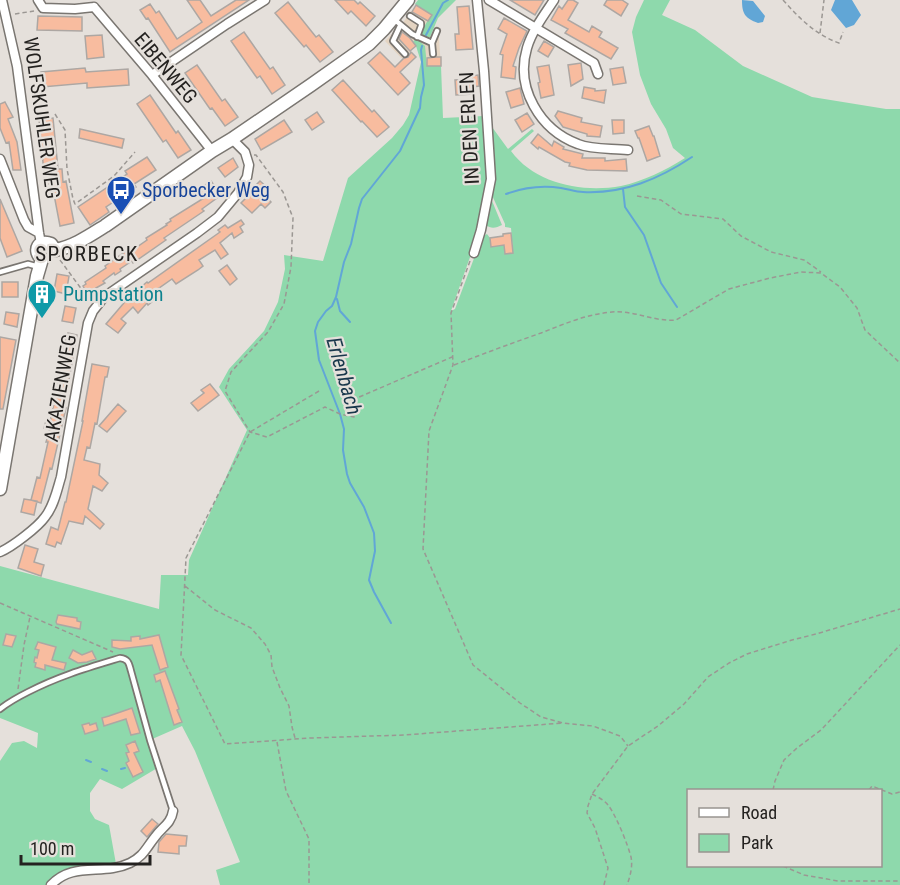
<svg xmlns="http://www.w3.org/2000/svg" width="900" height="885" font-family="'Roboto Condensed',sans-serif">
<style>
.industrial{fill:#e4d4c2}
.green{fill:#8ed9ac;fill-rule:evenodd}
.water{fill:#61a6d6}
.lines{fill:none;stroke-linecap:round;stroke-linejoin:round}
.stream{stroke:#61a6d6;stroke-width:2}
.building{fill:#f8bc9f;stroke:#ada7a3;stroke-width:1.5}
.lane-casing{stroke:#7a7671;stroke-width:8}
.street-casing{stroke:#7a7671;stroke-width:11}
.secondary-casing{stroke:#7a7671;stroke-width:15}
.path{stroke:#9b9793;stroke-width:1.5;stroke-dasharray:4.5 3;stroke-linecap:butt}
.lane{stroke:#fff;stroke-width:4.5}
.street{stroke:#fff;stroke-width:8}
.secondary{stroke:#fff;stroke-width:12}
.labels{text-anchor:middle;stroke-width:4.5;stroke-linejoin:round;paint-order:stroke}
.street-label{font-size:20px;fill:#242220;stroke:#e5e0db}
.transit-label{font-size:20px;fill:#164399;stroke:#e5e0db;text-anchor:start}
.culture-label{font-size:20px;fill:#0d838f;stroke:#e5e0db;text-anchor:start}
.neighbourhood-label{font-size:21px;letter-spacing:1.5px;fill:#242220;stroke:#e5e0db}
.water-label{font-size:21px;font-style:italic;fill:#18374b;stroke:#e5e0db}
</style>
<rect width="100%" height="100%" fill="#e5e0db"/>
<path class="industrial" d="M416 5 432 15 430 37 438 26 441 66H427V58L416 46 410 51 416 57 408 65 385 41 402 24Z"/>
<path class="green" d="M418 0H456L438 18 430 37 427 38 423 36 421 32 431 15 415 4Z
M644 0H670L662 15 695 30 743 66 812 97 886 109H900V885H220L216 870 240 862 195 751 182 726 150 740 159 767 122 789 100 779 90 793V811L95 819 109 825 116 864 81 868 49 885H0V761L12 743 24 741 37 748 38 733 0 718V566L159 609 161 575H188L189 560 247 430 219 387 229 369 264 331 278 302 285 269 284 255 323 261 348 178 392 138 403 125 409 115 421 62 416 46 413 42 416 38 425 46 427 66H441L443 118 484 116 489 174 475 243 451 311 455 309 482 237 487 234 490 238 491 246 504 245 505 254 513 253 511 228 505 227V224L491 193C498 178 493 145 492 127L508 149 532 129 534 131 511 151C535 184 583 193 621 186 644 181 664 171 685 158L673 148 666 129 651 104 640 75 632 32 636 17ZM688 790H880V866H688Z
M490 196 502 225C496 228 491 229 486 225Z"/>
<path class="water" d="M742 0 753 1 765 16 763 22 758 23C745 18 742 14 742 0Z
M835 0H852L861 15 854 25 846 28 831 10Z"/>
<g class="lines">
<path class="stream" d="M426 35 443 3 448 0
M623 189 625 207 644 235 661 283 677 307
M506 194C525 187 541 185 561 188 568 189 576 192 583 192 624 194 659 179 692 157
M337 299 340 311 350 322
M391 623 374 592 369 580 375 551 374 533 364 507 350 483 347 474 343 450 344 429 340 414 319 360 315 331 318 322 326 311 332 306 336 297 344 262 351 244 359 208 362 199 400 151 420 108 421 97 424 85 421 50 422 46
M86 760 91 762
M102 769 107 771
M121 769 125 768"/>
</g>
<path class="building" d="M187 0H200L211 16 236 0H249L170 52 148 18 146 19 140 10 150 4 156 13 159 11 177 39 202 22Z
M335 0H354L358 4 360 2 375 16 366 26 351 11 348 14Z
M510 0H544L535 15Z
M568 0H573L578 3 568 20 589 32 592 26 602 32 599 37 618 48 611 59 565 33 568 29 551 20 559 6 562 9Z
M607 0H622L628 4 621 16 604 5Z
M288 2 316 37 319 35 333 52 320 62 306 45 304 47 275 13Z
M416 5 432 15 428 21 412 12Z
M469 6 473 49 456 50 455 34H459L457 7Z
M38 16 82 17V31L37 30Z
M504 18 527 31 519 48 513 66 516 67 515 79 501 77 503 55 500 54 507 34 498 29Z
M244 32 270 69 273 67 285 85 272 94 260 76 257 78 231 41Z
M402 32 410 38 416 46 410 51 399 39Z
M102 35 104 57 87 59 85 36Z
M544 41 554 47 548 57 538 51Z
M380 52 395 67 404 58 408 57 411 52 416 57 400 72 410 83 398 95 368 63Z
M436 57H441V66H427V58Z
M581 63 583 79 571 86 568 65Z
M197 65 222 101 225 99 238 117 225 126 212 108 210 109 185 73Z
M549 65 554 95 541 98 538 83 540 82 537 67Z
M623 67 626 83 613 85 610 69Z
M85 68 86 72 128 69 129 85 87 88V83L42 87 41 72Z
M478 75 479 86 472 87 473 94 456 95 455 80 472 79 471 76Z
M343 80 372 112 374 110 389 127 377 137 362 121 361 122 332 90Z
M584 87 595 89V91L606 90 604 103 582 98Z
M520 88 524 104 511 108 506 92Z
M150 95 176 133 178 131 191 150 178 158 166 140 163 142 137 104Z
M5 102 13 117 8 119 17 142 21 170H13L9 142 6 143 0 128V104Z
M558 111 582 118 581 122 602 126 600 137 587 136V134L563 127 555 116Z
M317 112 324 122 312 130 305 120Z
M527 113 534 124 522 132 515 120Z
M53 118 58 169H62L63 182 66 181 74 223 60 226 52 184H45L39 120Z
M284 120 292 132 261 150 255 139Z
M612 120H624V133L613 134Z
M649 126 653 136H654L660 156 647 161 639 138H638L635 131Z
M80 129 124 139 122 148 79 138Z
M538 134 552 146 554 141 564 147 563 149 583 154 582 158H605V161L626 159 627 171 587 170 569 166 570 163 565 162 539 147 538 149 531 143Z
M147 157 156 170 134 184 136 187 106 207 109 212 90 225 78 207 127 174 125 171Z
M233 158 238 167 225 177 218 168Z
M211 181 221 195 202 209 204 211 164 238 166 240 133 263 132 261 120 269 121 271 115 275 114 273 103 281 105 283 87 293 83 286 86 284 85 282 106 268 105 266 129 249 131 251 147 240 146 238 167 225 166 224 171 221 170 219 204 198 198 190Z
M260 181 269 189 264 195 271 202 265 208 261 204 252 213 241 203 256 188 255 186Z
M0 199 22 251 7 257 0 238Z
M241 220 244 224 240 227 243 232 234 238 232 233 220 243 228 254 221 259 215 250 199 260 203 266 198 270 176 284 172 279 155 291 159 296 148 305 147 303 138 313 133 307 121 319 126 323 118 333 106 324 129 297 147 282 148 283 220 232 218 230 225 225 228 228Z
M511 233 513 253 505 254 504 245 491 247 490 238 503 236V234Z
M227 265 237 279 230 285 219 271Z
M57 274 69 276 66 294 54 291Z
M2 282H18V297H2Z
M65 306 76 308 73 323 62 321Z
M6 312 19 314 17 327 4 324Z
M68 333 77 335 64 407 66 408 52 469 50 468 41 503 31 500 37 477 40 478 48 442H46L50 430 44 428 46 421 50 422 56 394 63 350Z
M0 337 16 340 3 409H0Z
M92 364 109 367 107 377H105L97 424 95 423 90 448 87 447 84 460 100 464 99 475 108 483 102 491 93 486 88 509 104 524 100 529 85 516 83 524 69 521 61 544 57 542 55 547 46 544 51 527 58 530 65 502H66L83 421H82Z
M210 384 219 395 198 411 191 403 204 393 201 390Z
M118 404 126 411 107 432 99 426Z
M24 499 37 501 34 515 21 512Z
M25 545 38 549 34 562 44 565 41 576 18 568Z
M58 615 77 618V621L81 622 80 629 57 624 56 622Z
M6 634 16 636 12 647 3 645Z
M159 635 168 667 160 670 152 645 120 649 112 647V640L131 641V637L140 636V639Z
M38 642 56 647 52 660 66 663 64 670 45 665V670L35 667 36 663 34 662 35 657 37 658 39 650 35 649Z
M73 650 82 655 92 651 96 659 87 662 78 663 69 658Z
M165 671 179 709 177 710 182 722 174 725 160 680 156 682 154 675Z
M132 708 140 733 131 735 126 719 104 726 102 718 109 716Z
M89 723 90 725 96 723 98 730 85 734 82 725Z
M135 741 139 751 134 753 143 772 133 777 126 763 129 761 126 753 129 752 126 745Z
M152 819 158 824 147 837 141 831Z
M166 834 187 836 186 846H179V854L158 852 159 842Z"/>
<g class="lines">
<g class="lane-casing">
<path id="lane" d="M410 16 421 23V26L417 37
M395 20 412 34 432 43
M400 26 393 41 405 54
M433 54 432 43 437 31
M0 272 28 264 39 267
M0 709C9 702 18 697 28 692 59 676 87 668 120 658 129 659 129 664 131 671L150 740 173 811"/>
</g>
<g class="street-casing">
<path id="street" d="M2 0 17 66 39 233 41 243
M38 0 43 8 75 9 94 7
M489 0 594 63 598 74
M554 0C544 15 532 31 527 48 515 88 540 130 578 144 593 150 612 148 628 150
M94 7 152 75 212 151
M152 75 227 24 265 0
M0 159 24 220 28 227 39 233
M474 253 481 230 491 179 484 71 477 0
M0 552C12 547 38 527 45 517 54 506 57 490 61 477L88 323 93 311 104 297 197 233 218 217 238 193 247 177 249 165 245 152 232 139
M51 885C73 861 103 876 130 863 144 856 146 848 155 837 162 827 171 824 173 811"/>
</g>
<g class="secondary-casing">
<path id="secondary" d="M55 250C73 247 89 236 105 226L212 151 232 139 311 85 369 44 384 29 408 0
M42 259C32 250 39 239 51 244L55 250
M0 489 37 276 42 259"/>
</g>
<path class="path" d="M783 0C799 18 816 35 839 43L843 32
M15 14 34 11
M820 33 824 0
M55 114 65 130 67 169 73 199 75 204 114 176 135 152
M254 155H256L283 192 293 218 291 267 284 304 268 332 231 372 225 391 250 432 267 437 325 407 340 414 354 417 350 401 452 357
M637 196 661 200 681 214 723 219 741 236 771 252 804 260 821 272
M60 260 91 302
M470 261 451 313 453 365 429 431 423 549 473 665 520 703 541 717 563 723 593 726 620 736 628 746
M454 365C483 354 512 343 541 333 564 324 587 314 612 312 634 310 654 322 676 320L729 289 770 278 801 272 821 273 840 287 857 308 865 330 900 363
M319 391 250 432 186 558 181 655 225 744 310 738 404 735 563 723
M185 586 215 610 251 628 265 644 271 655 272 667 280 688 289 706 292 727 295 738
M0 603 113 652
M18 689 24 645 30 617
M277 742 286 791 309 839V885
M773 790 775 781 784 760 797 748 821 730 900 645
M869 790 872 786 892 794 900 792
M592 794C598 797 604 800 608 805 616 815 628 845 631 857 633 866 630 877 627 885
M783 866 804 875 838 881H900
M604 885 608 868 595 828 587 813 588 806 592 794 628 746 658 726 684 704 708 677 729 663 747 654 792 640 816 634 900 609"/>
<use href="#lane" class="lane"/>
<use href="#street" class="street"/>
<use href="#secondary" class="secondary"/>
</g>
<defs>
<g id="bus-pin" transform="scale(1.5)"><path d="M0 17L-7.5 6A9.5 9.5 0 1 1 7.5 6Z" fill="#1a4fb4" stroke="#e5e0db"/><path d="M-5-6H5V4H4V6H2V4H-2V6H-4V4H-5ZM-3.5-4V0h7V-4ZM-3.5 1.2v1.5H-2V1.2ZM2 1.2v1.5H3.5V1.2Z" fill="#fff"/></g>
<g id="building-pin" transform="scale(1.5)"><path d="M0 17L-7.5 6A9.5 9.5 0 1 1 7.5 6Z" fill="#0f9aa8" stroke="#e5e0db"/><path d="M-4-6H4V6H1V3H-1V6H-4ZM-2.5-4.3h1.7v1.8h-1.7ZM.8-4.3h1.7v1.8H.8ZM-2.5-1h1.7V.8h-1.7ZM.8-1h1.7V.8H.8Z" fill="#fff"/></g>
</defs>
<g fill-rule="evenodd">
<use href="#bus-pin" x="121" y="190"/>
<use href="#building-pin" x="42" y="294"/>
</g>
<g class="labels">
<g class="street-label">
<text transform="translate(166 68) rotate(50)" y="7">EIBENWEG</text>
<text transform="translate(42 118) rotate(82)" y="7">WOLFSKUHLER WEG</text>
<text transform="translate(469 128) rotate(-93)" y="7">IN DEN ERLEN</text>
<text transform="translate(60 388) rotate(-80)" y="7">AKAZIENWEG</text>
</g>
<g class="transit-label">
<text x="142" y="197">Sporbecker Weg</text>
</g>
<g class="culture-label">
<text x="63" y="301">Pumpstation</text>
</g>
<g class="neighbourhood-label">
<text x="87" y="261">SPORBECK</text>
</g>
<g class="water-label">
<text transform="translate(344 376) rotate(74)" y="7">Erlenbach</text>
</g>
</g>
<rect x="687" y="789" width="195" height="78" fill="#e5e0db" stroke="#989490" stroke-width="1.5"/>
<rect x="699" y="808" width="30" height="9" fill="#ffffff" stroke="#989490" stroke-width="1.5"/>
<text x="741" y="819" font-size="18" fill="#242220">Road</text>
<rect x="699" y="834" width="30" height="18" fill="#8ed9ac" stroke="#989490" stroke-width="1.5"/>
<text x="741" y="849" font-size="18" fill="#242220">Park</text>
<path d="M21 855v9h129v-9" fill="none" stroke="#242220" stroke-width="3"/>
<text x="30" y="855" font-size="18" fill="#242220" stroke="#e5e0db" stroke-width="4.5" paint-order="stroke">100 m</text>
</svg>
